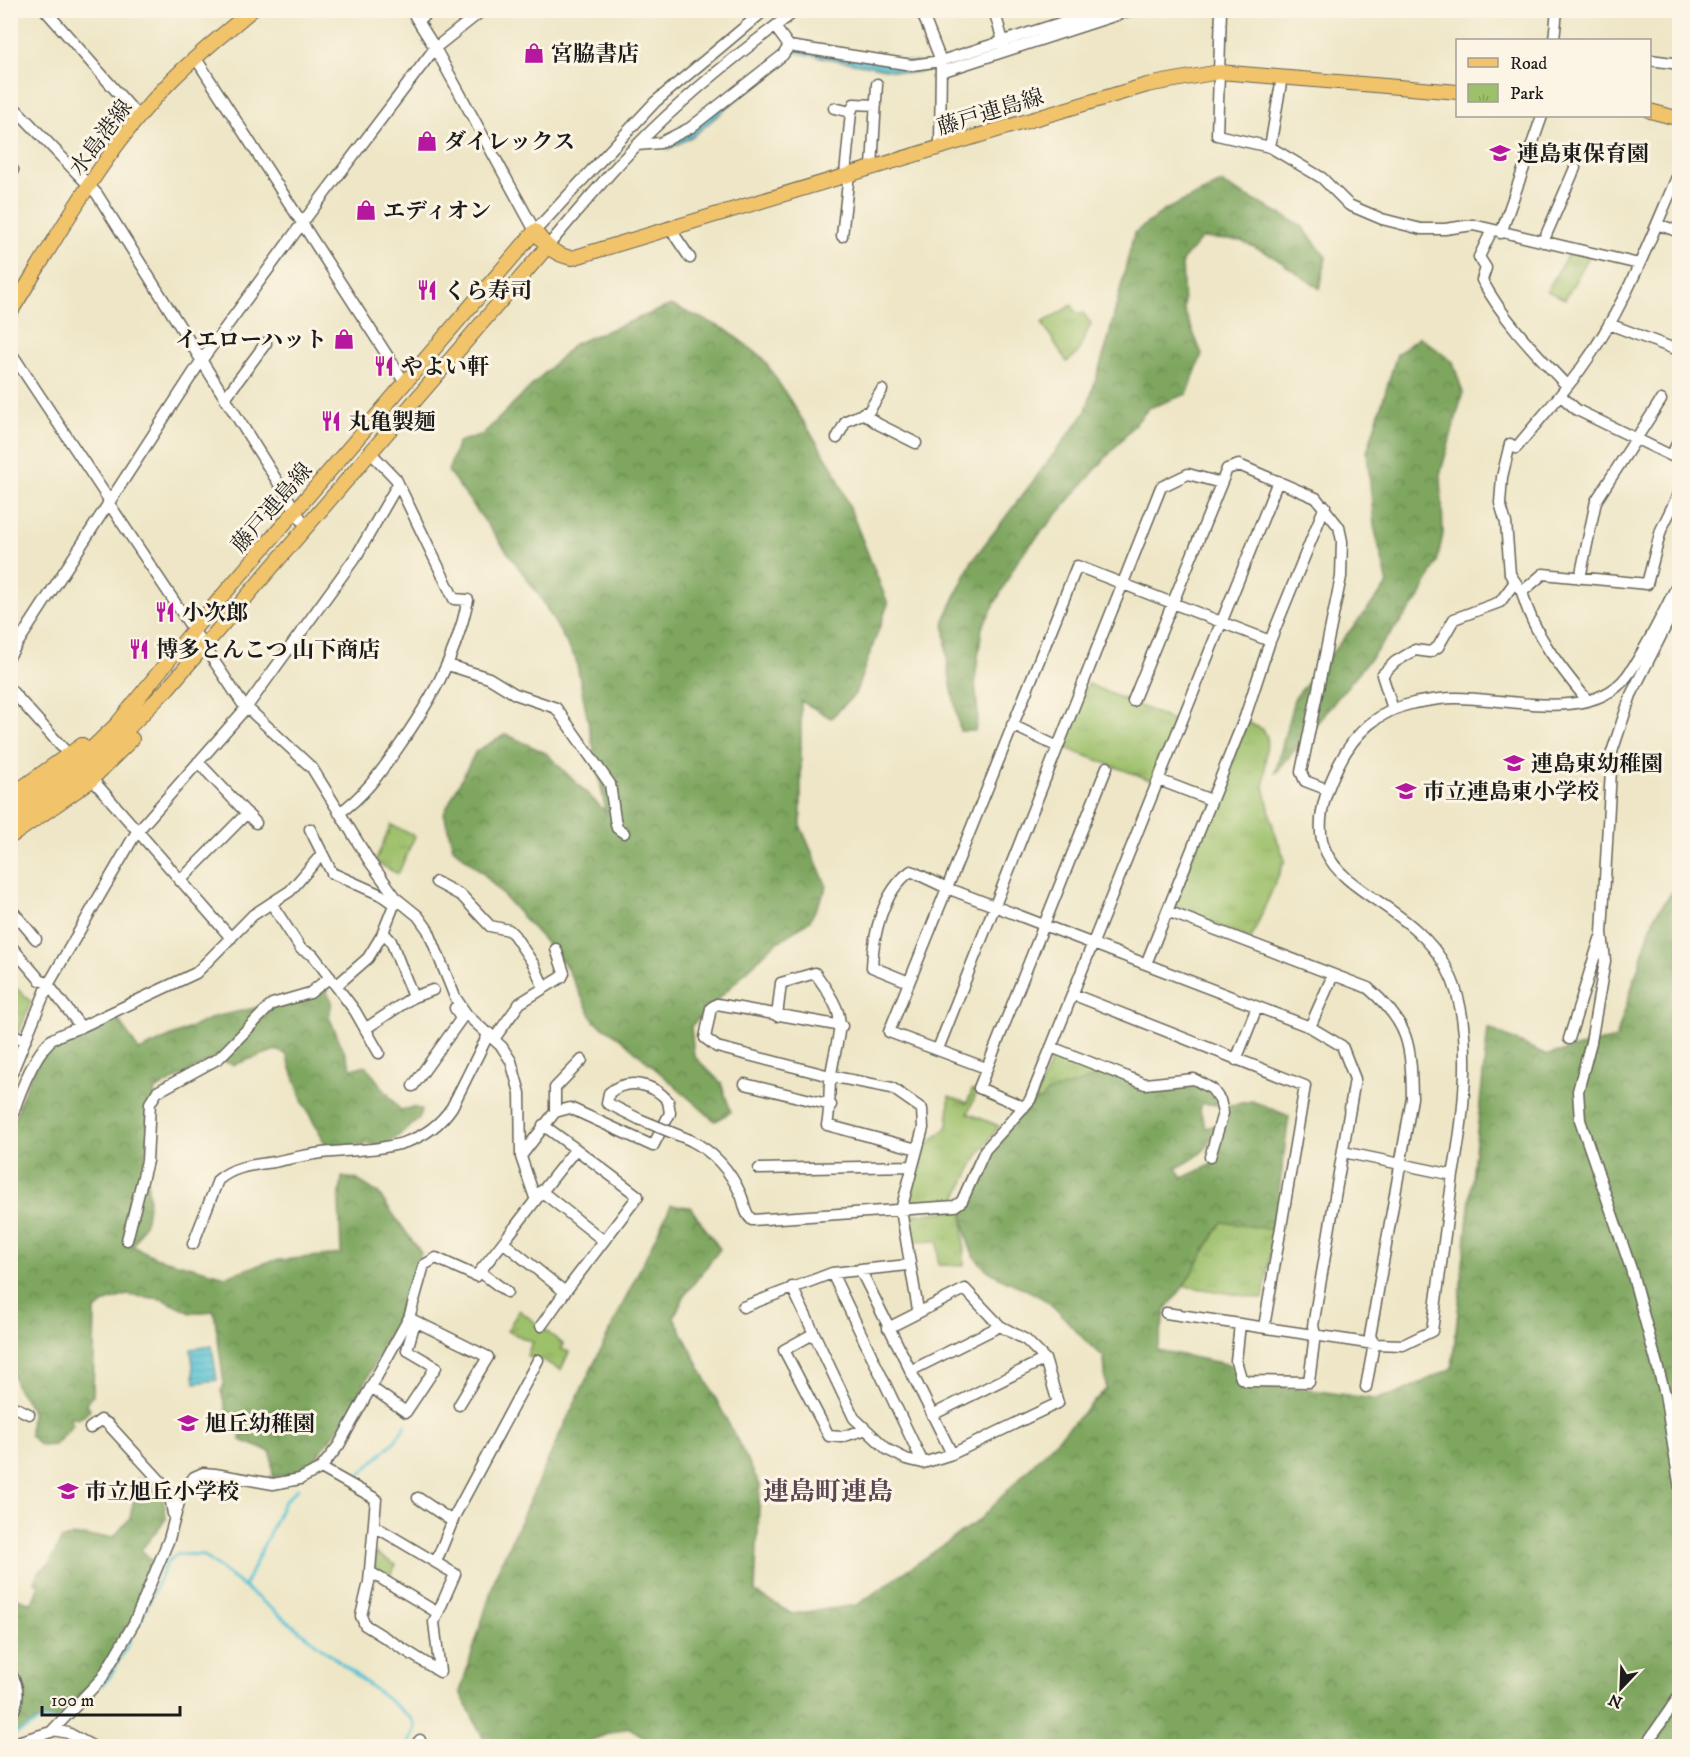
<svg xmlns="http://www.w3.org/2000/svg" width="1690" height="1757" font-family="'IM FELL DW Pica','Noto Serif JP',serif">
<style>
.forest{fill:url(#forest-crowns);stroke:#4d613d;stroke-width:1.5}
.park{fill:url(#park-tufts);stroke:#5c6e43;stroke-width:1.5}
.water{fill:url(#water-rules);stroke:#3a7078;stroke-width:1.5}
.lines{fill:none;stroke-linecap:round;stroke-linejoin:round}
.stream{stroke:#59c3d5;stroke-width:3}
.minor-casing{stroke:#666358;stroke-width:13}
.major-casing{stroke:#666358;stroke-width:16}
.minor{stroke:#fff;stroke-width:10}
.major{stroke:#f1c36a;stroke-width:14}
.minor-bridge-casing{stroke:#666358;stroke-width:13;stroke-linecap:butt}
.minor-bridge{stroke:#fff;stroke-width:10}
.labels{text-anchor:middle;stroke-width:6;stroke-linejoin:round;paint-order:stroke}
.poi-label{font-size:22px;font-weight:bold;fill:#1c1c1c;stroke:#fcf5e5;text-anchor:start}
.street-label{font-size:22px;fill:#1c1c1c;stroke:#fcf5e5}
.quarter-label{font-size:26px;font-weight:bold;fill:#5c4854;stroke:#fcf5e5}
</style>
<defs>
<pattern id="forest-crowns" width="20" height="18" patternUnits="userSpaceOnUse" patternTransform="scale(1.5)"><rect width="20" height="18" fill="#7ea65e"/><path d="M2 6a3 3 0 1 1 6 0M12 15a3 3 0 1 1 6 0" fill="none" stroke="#66864d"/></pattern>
<pattern id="park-tufts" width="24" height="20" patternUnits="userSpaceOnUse" patternTransform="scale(1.5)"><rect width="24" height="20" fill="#9dc06a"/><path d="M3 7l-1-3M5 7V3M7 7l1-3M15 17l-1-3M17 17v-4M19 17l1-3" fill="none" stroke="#87a45b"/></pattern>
<pattern id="water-rules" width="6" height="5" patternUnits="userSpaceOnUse" patternTransform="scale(1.5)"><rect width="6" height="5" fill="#59c3d5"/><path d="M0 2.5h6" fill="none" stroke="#4da7b6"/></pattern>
</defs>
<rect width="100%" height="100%" fill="#fcf5e5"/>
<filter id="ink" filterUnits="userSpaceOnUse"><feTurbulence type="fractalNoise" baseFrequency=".0167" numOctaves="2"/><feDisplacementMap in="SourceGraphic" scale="12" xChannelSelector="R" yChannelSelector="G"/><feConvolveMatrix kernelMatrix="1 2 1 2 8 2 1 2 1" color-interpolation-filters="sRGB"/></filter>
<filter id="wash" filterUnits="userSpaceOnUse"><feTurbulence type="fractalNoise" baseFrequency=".008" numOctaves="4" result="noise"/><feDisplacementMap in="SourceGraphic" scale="24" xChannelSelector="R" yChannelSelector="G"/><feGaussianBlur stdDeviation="1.35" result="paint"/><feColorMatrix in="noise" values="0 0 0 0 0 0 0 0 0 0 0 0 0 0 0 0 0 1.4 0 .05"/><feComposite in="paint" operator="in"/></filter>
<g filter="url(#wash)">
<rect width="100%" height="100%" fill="#eee6c6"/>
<path class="forest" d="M1221 183 1301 225 1326 257 1320 289 1269 254 1241 241 1202 238 1182 261 1184 310 1202 354 1187 394 1149 408 1019 558 982 628 975 680 978 715 975 731H960L948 669 944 620 972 561 1085 413 1107 344 1134 233 1165 210Z
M671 305 725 329 763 358 835 471 888 604 855 694 831 718 801 701V827L827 887 810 920 771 947 691 1026 694 1056 721 1083 731 1112 715 1121 619 1037 594 1021 564 963 484 874 453 848 444 813 476 751 506 734 546 753 606 812 576 660 539 595 448 471 458 442 483 434 574 344Z
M1420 337 1453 362 1463 393 1441 471 1443 534 1437 562 1419 599 1275 774 1294 699 1388 584 1374 526 1367 452 1397 354Z
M1679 882V1746H659L628 1727 575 1746H487L460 1692 497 1572 563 1427 671 1205 690 1207 720 1249 685 1295 674 1317 760 1485 755 1592 792 1614 857 1605 978 1521 1106 1389 1104 1357C1082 1341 1069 1320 1049 1303 1025 1283 985 1281 971 1250 967 1241 962 1218 964 1209 970 1175 1014 1114 1043 1095 1053 1087 1089 1076 1103 1074 1117 1072 1132 1088 1145 1089 1170 1092 1200 1066 1217 1105L1202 1103 1200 1111 1206 1128 1216 1125C1208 1151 1200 1156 1177 1168L1183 1178 1211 1165 1225 1117V1106L1252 1101 1289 1116 1274 1230 1222 1222 1184 1286 1166 1309 1157 1350 1231 1365 1238 1382 1247 1386 1311 1390 1375 1399 1399 1393 1452 1368 1488 1028 1547 1055 1616 1038 1654 917Z
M330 984 327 992 332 1001 329 1017 352 1069 365 1065 401 1111 412 1107 422 1110 418 1120 388 1144 326 1145 303 1103 286 1054 276 1050 234 1065 224 1062V1057L273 1006Z
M268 1005 216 1057 155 1090 145 1161 149 1198 146 1220 133 1246 155 1257 226 1276 271 1261 341 1254 339 1201 342 1177 356 1179 378 1193 421 1253 405 1302 350 1413 309 1467 294 1475 273 1477 271 1452 240 1440 242 1413H227L221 1391 224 1384 214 1311 191 1313 162 1299 127 1295 108 1301 95 1310 93 1395 86 1404 90 1410 78 1419 70 1417 73 1425 55 1445 41 1446 30 1436 31 1408 17 1388 11 1369V1133C18 1105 30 1066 52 1045 62 1035 102 1022 116 1016L139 1051 214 1017Z
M138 1478C160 1489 165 1494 166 1519L141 1550 155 1563 132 1622 99 1676 56 1720C32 1715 30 1731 11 1733L19 1684 11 1665V1629L15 1625 11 1616 14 1597 32 1603 39 1585 35 1582 38 1572 49 1564 61 1540 72 1536 114 1537 130 1518Z"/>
<path class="park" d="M1570 250 1590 255 1565 299 1547 291Z
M1072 305 1076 313H1083L1091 323 1077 354 1067 362 1042 323Z
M1088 684 1177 722 1153 781 1065 748 1063 744Z
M1247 722 1262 729 1267 737 1264 786 1274 831 1285 860 1251 939 1177 909 1174 903Z
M391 825 415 836 398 874 375 862Z
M10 982 31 1002 19 1033 11 1027Z
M1060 1055 1105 1074 1046 1093 1042 1100 1034 1101 1052 1058Z
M972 1090 977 1092 968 1113 999 1126 977 1157 956 1198 950 1202 911 1205 907 1202 922 1150 948 1126 949 1096 967 1103Z
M963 1210 964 1265H938V1241L911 1242 907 1221 911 1215Z
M1222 1222 1274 1230 1263 1299 1184 1286Z
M519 1310 564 1345 561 1349 569 1352 561 1370 536 1357 534 1360 527 1356 532 1342 507 1331Z
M375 1553 396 1565 388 1579 375 1568Z"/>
<path class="water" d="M791 48 937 65V69L907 73 793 52 693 136 668 149 666 145Z
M212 1346 217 1380 195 1383 191 1349Z"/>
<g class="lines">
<path class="stream" d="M356 1478 394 1442 406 1425
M244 1587 284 1502 298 1488
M139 1624 167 1562 177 1554 203 1555 410 1717C419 1728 413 1735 407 1746
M102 1685 109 1678 131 1638
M10 1735C28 1733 35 1717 53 1720"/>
</g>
</g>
<g filter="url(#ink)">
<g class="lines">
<g class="minor-casing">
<path id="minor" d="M45 10 139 117
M411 10 435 48 535 231 655 102 765 10
M921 10 941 61 940 148
M994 10 1005 48
M1221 10 1217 135 1270 147 1322 178 1349 205 1382 219 1421 229H1445L1473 225 1639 264
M418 21 431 10
M775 27 789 46 912 65 941 61 1101 10
M1554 40 1557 10
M195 57 405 383
M1650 60 1680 64
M941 72 1132 10
M10 103 97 194 306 527
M834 108 851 112 854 104 876 105
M637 145 660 143 690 128 783 55 789 46
M1270 147 1282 77
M10 167 13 170 10 175
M872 167 877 84
M1680 170C1650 239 1624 310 1580 370 1560 397 1537 422 1516 448L1510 444 1502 477 1500 503 1506 523 1510 574 1522 592 1543 574 1647 584 1661 530 1680 491
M845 175 851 112
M1657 224 1680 232
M669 227 690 258
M1492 230 1479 257 1486 268 1482 280C1504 321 1535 352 1567 386
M1501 233 1542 116
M842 236 849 174
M1543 242 1575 168
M547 247C577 212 606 176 639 143 687 94 741 51 797 10
M1609 324 1680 351
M10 351 109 500
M1561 396 1577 410 1680 460
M225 398 266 343
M863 413 878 424 916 443
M837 438 846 421 869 411 882 390
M1672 455 1680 437
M108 502 242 703 312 768 370 862 397 899 418 916 428 930 455 997 467 1015 502 1047 511 1061 520 1093 521 1157 535 1198
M1580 578 1596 501 1661 400
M1522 592C1533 634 1560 667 1587 700
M1680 598 1631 695 1612 752 1602 933 1605 961 1591 1042 1578 1091 1580 1120 1631 1269 1665 1394 1680 1489
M10 655 201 361 303 222 435 48 483 10
M448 665 489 678 515 694 556 708 610 784 615 819 617 828 624 833
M10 689 69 755
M1133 701 1227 469 1239 465 1316 498 1339 527 1342 541 1341 577 1301 772 1305 781 1326 789
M1393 709 1382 675 1395 662 1415 650 1430 652 1438 647 1454 619 1500 602 1515 582
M1012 725 1058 747
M198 762 256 823
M92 779 231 938
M1159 780 1211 800
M339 813C362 798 380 773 395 752 430 702 455 660 468 600L454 599 396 479 370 452
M310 829 332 873 381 895 395 905
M180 881 247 813
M436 882 462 896 490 926 509 930 514 935 534 965 544 988
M271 903 301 949 313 955 355 1011 379 1053
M10 908 36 939
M1167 911 1368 988C1410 1024 1411 1045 1412 1098L1370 1336 1374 1344 1366 1387
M383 932 391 941 413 997
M10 945 40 980 47 983 81 1027 196 973 253 915 290 891 322 854
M1146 964 1245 717 1270 641 1325 506
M909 982 872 967C873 934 883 891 911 871L947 888 1310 1027 1342 1046 1355 1079 1313 1326 1315 1334 1309 1382 1247 1381 1241 1378 1236 1361 1240 1324
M336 986 368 958 382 935 396 900
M1072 994 1305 1086 1264 1327
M777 1016 781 983 815 973C850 1021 840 1020 831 1074 828 1091 831 1108 827 1125L917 1149
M842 1026 717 1004 711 1008 705 1038 717 1047 830 1076 892 1088 922 1109 923 1128 901 1210 918 1310
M1310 1027 1333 975
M365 1029 413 997 433 990
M10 1032 25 1041
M494 1039 520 1003 562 977 564 973 556 949
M1569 1039 1600 939
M1051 1047 1145 1084 1194 1079 1212 1089 1220 1100 1223 1113 1210 1157
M938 1049 1161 487 1188 474 1221 483
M1236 1060 1257 1007
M986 1068 889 1032 1077 566 1270 641
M10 1077 48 985 136 833 246 708 357 555 398 484
M745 1084 831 1105
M413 1086 461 1019 455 1008
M1024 1107 979 1088 1107 767
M555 1112V1088L582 1060
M10 1123C17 1099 32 1058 50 1041 58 1034 71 1031 81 1027
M543 1125 576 1149
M690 1140C714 1152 730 1170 741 1195 745 1204 744 1213 752 1220L955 1206 962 1201 985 1150 1030 1100 1278 481
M1343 1152 1453 1175C1464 1117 1476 1022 1447 969 1401 881 1273 893 1339 764 1355 732 1378 711 1414 703 1426 701 1441 698 1454 698 1505 697 1591 724 1627 676 1648 647 1663 612 1680 580
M521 1156 555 1112 570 1108 653 1146 670 1113 668 1101C653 1083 627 1078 609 1093L607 1103 639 1119
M759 1169 912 1166
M541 1191 604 1241
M127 1240 147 1161 150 1103 157 1092 219 1058 272 1004 310 993 330 977
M193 1244 218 1180C234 1166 254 1165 274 1162 293 1158 313 1153 333 1152 379 1148 423 1150 452 1107L489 1033
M860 1269 952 1454
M480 1272 507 1292
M832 1273 923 1463
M792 1287 854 1418 888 1450 906 1459 923 1463 952 1454 1058 1403 1045 1359 1026 1340 1000 1326 965 1289 888 1328
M743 1307 832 1273 908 1265
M1166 1313 1374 1344 1403 1345 1432 1331 1453 1175
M409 1318 488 1357 459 1405
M541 1326 565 1292
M813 1334 784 1350 829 1436 841 1437 864 1430
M910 1371 1000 1326
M372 1388 406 1412 436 1367 407 1350 415 1322
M10 1405 29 1414
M932 1415 1045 1359
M90 1428 101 1420 108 1424 164 1485 170 1496 173 1514
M321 1468 376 1499 369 1582 361 1616 365 1625 440 1672 434 1622 455 1574 376 1527
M418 1498 452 1521
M436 1562 455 1515 538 1360
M370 1572 438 1613
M10 1673C20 1686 20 1703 10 1716
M53 1730 68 1733 92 1746
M10 1744 51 1732 102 1678 134 1623 169 1539 181 1495 194 1477 203 1473 215 1474 273 1484 300 1479 321 1468 339 1445 409 1318 424 1265 436 1258 476 1276C511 1234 542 1190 576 1149L638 1196 565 1292 504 1243
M415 1746 420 1740
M1645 1746 1680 1695"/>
</g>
<g class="major-casing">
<path id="major" d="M1650 111 1680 119
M10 313C59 234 104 150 169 83 195 56 224 34 252 10
M10 796 82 745
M10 808 91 749 117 724 194 629 535 231C545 245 554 255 572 258L1147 85 1219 72 1458 92
M10 823 100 757 168 688 547 247
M10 837 89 782 132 739"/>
</g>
<use href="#minor" class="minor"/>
<use href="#major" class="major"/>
<g class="minor-bridge-casing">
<path id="minor-bridge" d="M639 1119 690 1140"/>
</g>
<use href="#minor-bridge" class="minor-bridge"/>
</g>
</g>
<defs>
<g id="shop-bare" transform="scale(1.62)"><path d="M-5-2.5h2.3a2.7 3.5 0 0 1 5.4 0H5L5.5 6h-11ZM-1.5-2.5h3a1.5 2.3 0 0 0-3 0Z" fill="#b5179e" stroke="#fcf5e5" stroke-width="2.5" paint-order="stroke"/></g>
<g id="school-bare" transform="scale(1.62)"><path d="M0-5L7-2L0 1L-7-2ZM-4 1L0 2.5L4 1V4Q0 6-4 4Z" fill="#b5179e" stroke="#fcf5e5" stroke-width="2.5" paint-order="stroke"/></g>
<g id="restaurant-bare" transform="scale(1.62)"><path d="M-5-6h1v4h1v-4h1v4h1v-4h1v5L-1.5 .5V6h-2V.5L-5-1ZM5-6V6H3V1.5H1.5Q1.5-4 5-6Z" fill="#b5179e" stroke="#fcf5e5" stroke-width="2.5" paint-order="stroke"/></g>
</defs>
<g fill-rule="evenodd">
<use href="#shop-bare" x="534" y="53"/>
<use href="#shop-bare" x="427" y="141"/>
<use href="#school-bare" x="1500" y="153"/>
<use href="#shop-bare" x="366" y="210"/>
<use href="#restaurant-bare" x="427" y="290"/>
<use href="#shop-bare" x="344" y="339"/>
<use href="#restaurant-bare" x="384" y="366"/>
<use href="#restaurant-bare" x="331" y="421"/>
<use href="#restaurant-bare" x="165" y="612"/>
<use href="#restaurant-bare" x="139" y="649"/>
<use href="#school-bare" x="1514" y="763"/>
<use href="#school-bare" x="1406" y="791"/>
<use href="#school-bare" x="188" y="1423"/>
<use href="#school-bare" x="68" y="1491"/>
</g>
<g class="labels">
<g class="poi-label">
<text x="551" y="61">宮脇書店</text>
<text x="444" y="149">ダイレックス</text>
<text x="1517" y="161">連島東保育園</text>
<text x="383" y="218">エディオン</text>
<text x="444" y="298">くら寿司</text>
<text x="327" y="347" text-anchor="end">イエローハット</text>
<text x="401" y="374">やよい軒</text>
<text x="348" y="429">丸亀製麺</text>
<text x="182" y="620">小次郎</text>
<text x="156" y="657">博多とんこつ 山下商店</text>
<text x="1531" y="771">連島東幼稚園</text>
<text x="1423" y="799">市立連島東小学校</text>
<text x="205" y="1431">旭丘幼稚園</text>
<text x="85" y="1499">市立旭丘小学校</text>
</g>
<g class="street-label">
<text transform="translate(990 111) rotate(-17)" y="8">藤戸連島線</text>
<text transform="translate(100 137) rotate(-53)" y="8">水島港線</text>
<text transform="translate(271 507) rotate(-49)" y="8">藤戸連島線</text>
</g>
<g class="quarter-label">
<text x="828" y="1500">連島町連島</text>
</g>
</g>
<rect width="1690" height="1757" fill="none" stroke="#fcf5e5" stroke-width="36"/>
<rect x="1456" y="39" width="195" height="78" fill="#fcf5e5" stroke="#a29e95" stroke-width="1.5"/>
<rect x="1468" y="58" width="30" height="9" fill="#f1c36a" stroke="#a29e95" stroke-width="1.5"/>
<text x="1510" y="69" font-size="18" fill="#1c1c1c">Road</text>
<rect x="1468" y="84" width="30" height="18" fill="url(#park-tufts)" stroke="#a29e95" stroke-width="1.5"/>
<text x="1510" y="99" font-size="18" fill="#1c1c1c">Park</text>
<g transform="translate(1621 1688) rotate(203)" stroke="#fcf5e5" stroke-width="4.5" paint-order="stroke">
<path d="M0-4.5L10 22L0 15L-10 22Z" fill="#1c1c1c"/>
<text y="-9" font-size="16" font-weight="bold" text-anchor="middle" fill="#1c1c1c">N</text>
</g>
<path d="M42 1706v9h138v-9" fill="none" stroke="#1c1c1c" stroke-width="3"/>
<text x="51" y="1706" font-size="18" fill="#1c1c1c" stroke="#fcf5e5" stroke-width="4.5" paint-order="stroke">100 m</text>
</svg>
